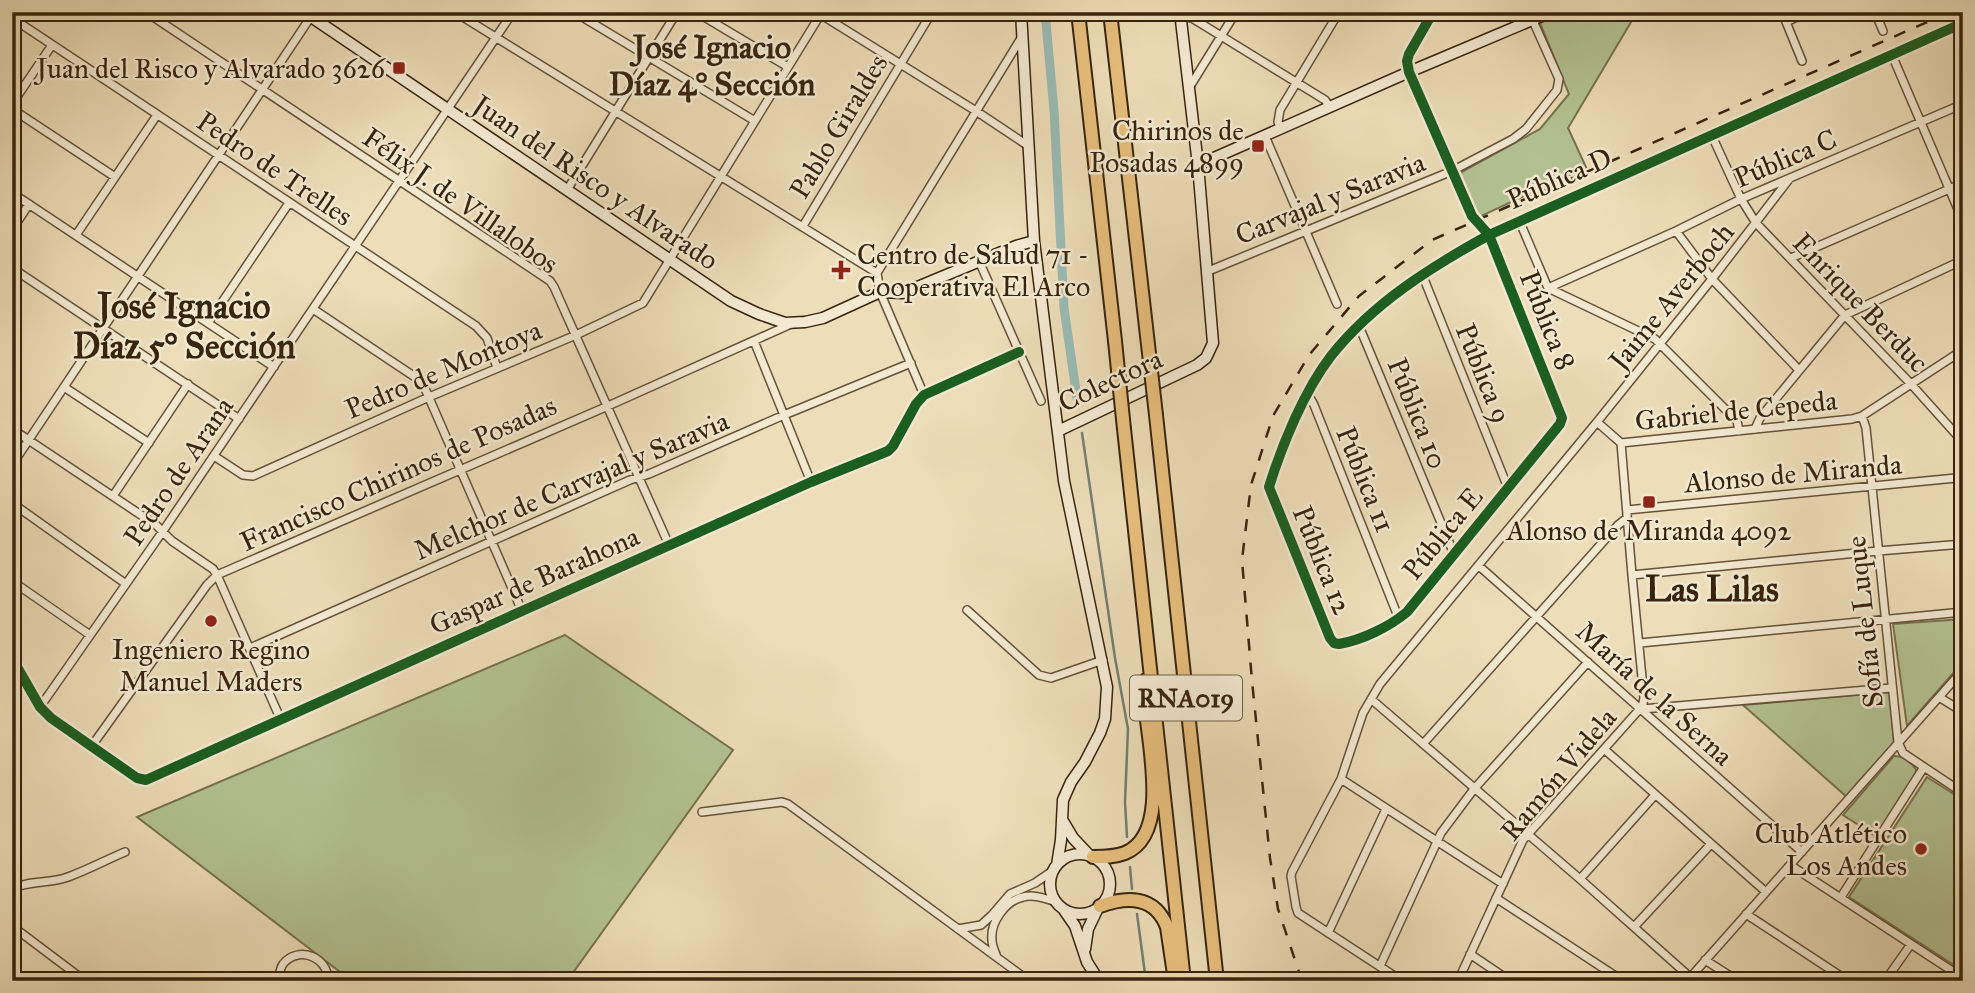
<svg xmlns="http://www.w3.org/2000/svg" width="1975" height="993" font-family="'IM FELL Great Primer',serif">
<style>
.green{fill:#b3c293;stroke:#767350;stroke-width:2}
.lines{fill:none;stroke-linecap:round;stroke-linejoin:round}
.stream{stroke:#737f71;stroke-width:2.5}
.canal{stroke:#9abbb4;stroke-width:9}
.street-casing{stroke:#655238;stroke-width:10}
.secondary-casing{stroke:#38240d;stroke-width:13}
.highway-casing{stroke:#38240d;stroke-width:16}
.street{stroke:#f3e9d1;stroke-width:7}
.secondary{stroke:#f3e9d1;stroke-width:10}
.highway{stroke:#e6be7c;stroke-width:12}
.rail{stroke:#38240d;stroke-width:2.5;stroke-dasharray:12 12;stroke-linecap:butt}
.highway-bridge-casing{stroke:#38240d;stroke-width:16;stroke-linecap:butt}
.highway-bridge{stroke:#e6be7c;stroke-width:12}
.cycleway-casing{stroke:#f3e9d1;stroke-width:15}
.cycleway{stroke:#1b5e20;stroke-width:10}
.poi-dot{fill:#8f2418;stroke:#f3e9d1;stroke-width:2.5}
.labels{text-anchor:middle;stroke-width:5;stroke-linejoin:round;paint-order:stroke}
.shield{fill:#f3e9d1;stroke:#705f48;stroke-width:2}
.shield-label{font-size:26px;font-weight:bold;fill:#38240d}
.poi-label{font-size:28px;fill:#38240d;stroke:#f3e9d1;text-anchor:end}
.street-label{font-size:28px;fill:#38240d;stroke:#f3e9d1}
.quarter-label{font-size:32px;font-weight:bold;fill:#38240d;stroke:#f3e9d1}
.district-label{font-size:35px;font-weight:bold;fill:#38240d;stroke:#f3e9d1}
</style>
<rect width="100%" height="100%" fill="#edddb8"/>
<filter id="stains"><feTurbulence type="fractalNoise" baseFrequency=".00286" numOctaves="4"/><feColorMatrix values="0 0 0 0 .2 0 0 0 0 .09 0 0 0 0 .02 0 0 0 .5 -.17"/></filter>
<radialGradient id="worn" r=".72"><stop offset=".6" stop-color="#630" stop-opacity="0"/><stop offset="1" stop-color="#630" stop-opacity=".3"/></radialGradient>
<path class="green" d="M1564 12H1637L1568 128 1586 167 1477 218 1458 174 1540 129 1569 94 1540 23Z
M1963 619V662L1907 726 1893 624Z
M565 635 733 750 567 981H352L137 817Z
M1890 692 1894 744 1848 798 1743 705Z
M1894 756C1905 756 1915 765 1918 774L1877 837 1843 815Z
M1927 777 1963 800V971L1849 897Z"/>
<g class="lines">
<path class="stream" d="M1082 433 1115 658 1128 729 1125 802 1127 837
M1130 867 1132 889
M1137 914 1146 981"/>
<path class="canal" d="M1045 12 1054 110 1064 308 1077 398"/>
<g class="street-casing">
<path id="street" d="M146 12 550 281 554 287 669 545
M455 12 877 273 880 292 924 395
M574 12 755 121
M696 12 788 67
M1433 12 1409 54 1407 61 1409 72 1472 216 1489 235 1562 418 1560 424 1407 612C1389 627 1362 640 1339 644L1334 643 1330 638 1269 487C1282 445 1304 391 1331 356 1373 303 1431 267 1489 235L1963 23
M1782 12 1802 61
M1875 12 1883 31
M820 14 976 111 1027 145
M1181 16 1192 18 1325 100 1330 107
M12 18 476 326 487 338 497 368
M1786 22 1808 12
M1892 55 1963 221
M1189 88 1236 12
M12 104 52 45
M12 109 115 177
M1281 129 1278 122 1280 110 1339 12
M1265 136 1337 304
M1712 136 1741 199 1756 223 1911 384 1963 442
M567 190 677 12
M12 193 274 367
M1519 220 1548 288 1655 339 1737 421 1739 431
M803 226 932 12
M12 230 29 204
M1676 231 1712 279 1798 369
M76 235 157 115
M1791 258 1963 183
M979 261 1041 401
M12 268 239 419
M1206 272 1452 171 1513 139 1526 129 1557 90 1559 79 1529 12
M877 273 1023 35
M1422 274 1508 488
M1548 288 1676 231 1741 199 1963 104
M313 309 418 379 423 384 522 611
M208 323 289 203
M1359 326 1454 554
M754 341 811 482
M1954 356 1963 365
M64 387 149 443
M1308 394 1314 405 1399 619
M1862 416 1866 428 1898 742 1903 753 1963 793
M1597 422 1621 443 1632 575 1644 698 1642 709
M12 429 156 525 172 541 213 569 217 575 280 718
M1755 429 1760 418 1845 315 1963 260
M1621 443 1852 419 1862 416 1963 350
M214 456 243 475 253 476 429 397 576 335 643 303 822 12
M12 465 314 12
M113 496 188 384
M12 503 126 584
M1627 510 1956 478 1963 475
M1479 566 1802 852
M1632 575 1878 551 1963 544
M12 581 90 635
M967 610 1039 675 1051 678 1103 660
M1640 643 1963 612
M250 648 630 480 649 474 784 415 911 363
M12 658 40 707 51 718 137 778 146 780 522 611 811 482 888 451 893 446 916 404 924 395 1019 352
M1939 697 1963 712
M1371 699 1580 879 1690 977
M40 707 163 531 513 12
M1423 744 1618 525 1627 518
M91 747 207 585 217 575 608 406 791 324
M1604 749 1766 892
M1341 779 1503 884
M702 812 782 802 788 804 1029 981
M1790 865 1963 978
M1580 879 1655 795
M12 889C28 880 50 884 68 877 87 870 106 860 125 852
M1841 897 1924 767
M1496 898 1623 981
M1746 914 1848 981
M12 926 85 981
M1634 927 1711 844
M958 929 981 925 992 915 1010 894 1035 883 1054 870
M1328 933 1386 809
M1470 954 1510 981
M997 957C995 952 992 946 992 940 990 923 1005 901 1023 897 1034 894 1046 899 1057 902
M1705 960 1738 981
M1380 966 1441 833 1474 789 1588 662
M1688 980 1963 670
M278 981C279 976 280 968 283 964 298 945 329 957 328 981
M1402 981 1298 913 1296 907 1291 876 1292 872 1341 779 1363 713 1380 684 1597 422 1712 279 1790 178
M1458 981 1523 840 1637 712 1642 709 1891 688
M1885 981 1911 944"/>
</g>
<g class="secondary-casing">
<path id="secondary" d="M304 12 731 301 759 314 785 323 805 322 823 318 880 292 903 293 1016 246 1034 241
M1021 12 1034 241 1064 481 1107 687 1105 719 1100 733 1085 762 1071 782 1063 800 1061 840 1057 865
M1198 165 1409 72 1551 12
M1058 431 1197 365 1206 358 1213 343 1198 165 1180 12
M1063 821 1073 838 1090 856
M1050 884a30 30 0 1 1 60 0a30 30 0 1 1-60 0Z
M1064 910 1075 926 1087 962 1099 981
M1085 949 1088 929 1098 908"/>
</g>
<g class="highway-casing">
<path id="highway" d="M1078 12 1115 341
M1110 12 1146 327
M1156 415 1217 981
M1124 429 1184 981
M1093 857C1104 857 1115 857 1125 853 1172 834 1147 740 1145 701 1145 694 1146 687 1146 680
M1100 906C1128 896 1155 896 1167 927L1175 981"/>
</g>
<use href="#street" class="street"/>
<use href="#secondary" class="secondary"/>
<use href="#highway" class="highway"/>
<path class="rail" d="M1302 981 1278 909 1270 858 1252 681 1242 560 1251 485 1273 416 1309 355 1359 296 1432 240 1950 12"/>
<g class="highway-bridge-casing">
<path id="highway-bridge" d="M1146 327 1156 415
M1115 341 1124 429"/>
</g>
<use href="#highway-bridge" class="highway-bridge"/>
<g class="cycleway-casing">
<path id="cycleway" d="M1433 12 1409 54 1407 61 1409 72 1472 216 1489 235 1562 418 1560 424 1407 612C1389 627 1362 640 1339 644L1334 643 1330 638 1269 487C1282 445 1304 391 1331 356 1373 303 1431 267 1489 235L1963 23
M12 658 40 707 51 718 137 778 146 780 522 611 811 482 888 451 893 446 916 404 924 395 1019 352"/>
</g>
<use href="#cycleway" class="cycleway"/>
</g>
<g class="poi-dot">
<rect x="392" y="61" width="14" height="14" rx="3.5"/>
<rect x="1251" y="139" width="14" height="14" rx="3.5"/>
<path d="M837.5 259.5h7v7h7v7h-7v7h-7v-7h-7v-7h7z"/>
<rect x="1642" y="495" width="14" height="14" rx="3.5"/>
<circle cx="211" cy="621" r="7"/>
<circle cx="1921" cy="849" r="7"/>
</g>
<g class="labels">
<rect class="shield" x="1130" y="675.5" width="112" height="45" rx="5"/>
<g class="shield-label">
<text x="1186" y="707">RNA019</text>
</g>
<g class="poi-label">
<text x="385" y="78">Juan del Risco y Alvarado 3626</text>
<text x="1244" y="140">Chirinos de<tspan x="1244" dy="32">Posadas 4899</tspan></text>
<text x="857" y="264" text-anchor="start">Centro de Salud 71 -<tspan x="857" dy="32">Cooperativa El Arco</tspan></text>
<text x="1649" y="540" text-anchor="middle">Alonso de Miranda 4092</text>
<text x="211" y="659" text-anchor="middle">Ingeniero Regino<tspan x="211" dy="32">Manuel Maders</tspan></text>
<text x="1907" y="843">Club Atlético<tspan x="1907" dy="32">Los Andes</tspan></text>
</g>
<g class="street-label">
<text transform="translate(838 126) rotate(-59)" y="10">Pablo Giraldes</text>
<text transform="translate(1785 158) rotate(-23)" y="10">Pública C</text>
<text transform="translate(275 168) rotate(34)" y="10">Pedro de Trelles</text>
<text transform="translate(1559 178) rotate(-24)" y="10">Pública D</text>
<text transform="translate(596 182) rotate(34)" y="10">Juan del Risco y Alvarado</text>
<text transform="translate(1330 198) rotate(-22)" y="10">Carvajal y Saravia</text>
<text transform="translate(461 200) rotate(35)" y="10">Félix J. de Villalobos</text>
<text transform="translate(1671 296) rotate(-51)" y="10">Jaime Averboch</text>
<text transform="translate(1861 302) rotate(46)" y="10">Enrique Berduc</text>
<text transform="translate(1548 320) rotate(68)" y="10">Pública 8</text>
<text transform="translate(443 369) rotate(-23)" y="10">Pedro de Montoya</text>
<text transform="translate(1484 373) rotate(68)" y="10">Pública 9</text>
<text transform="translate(1110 380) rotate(-25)" y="10">Colectora</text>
<text transform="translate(1736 410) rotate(-6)" y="10">Gabriel de Cepeda</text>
<text transform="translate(1418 413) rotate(68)" y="10">Pública 10</text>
<text transform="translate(178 471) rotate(-56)" y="10">Pedro de Arana</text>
<text transform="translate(398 473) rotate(-24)" y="10">Francisco Chirinos de Posadas</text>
<text transform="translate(1793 473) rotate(-5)" y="10">Alonso de Miranda</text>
<text transform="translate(1366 479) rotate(68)" y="10">Pública 11</text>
<text transform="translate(571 485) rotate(-23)" y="10">Melchor de Carvajal y Saravia</text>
<text transform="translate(1442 533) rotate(-51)" y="10">Pública E</text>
<text transform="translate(1323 560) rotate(68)" y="10">Pública 12</text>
<text transform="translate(534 580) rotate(-24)" y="10">Gaspar de Barahona</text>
<text transform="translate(1864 622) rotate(-96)" y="10">Sofía de Luque</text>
<text transform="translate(1655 693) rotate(42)" y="10">María de la Serna</text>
<text transform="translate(1558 774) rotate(-50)" y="10">Ramón Videla</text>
</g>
<g class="quarter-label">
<text x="712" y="58">José Ignacio<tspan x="712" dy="37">Díaz 4° Sección</tspan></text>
</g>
<g class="district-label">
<text x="184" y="318">José Ignacio<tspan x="184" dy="40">Díaz 5° Sección</tspan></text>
<text x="1712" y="601">Las Lilas</text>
</g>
</g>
<rect width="1975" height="993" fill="none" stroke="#edddb8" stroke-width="42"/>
<rect x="14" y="14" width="1947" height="965" fill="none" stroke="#38240d" stroke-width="3.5"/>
<rect x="21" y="21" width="1933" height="951" fill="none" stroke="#38240d" stroke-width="2"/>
<rect width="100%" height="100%" filter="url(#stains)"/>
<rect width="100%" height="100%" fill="url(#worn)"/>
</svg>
